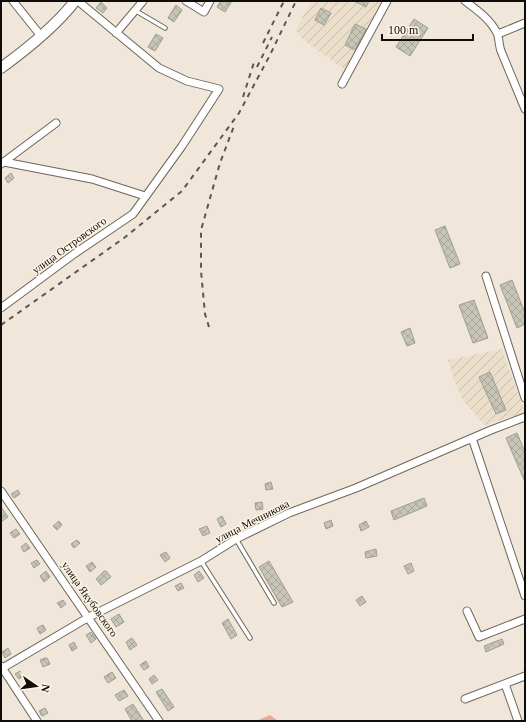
<svg xmlns="http://www.w3.org/2000/svg" width="526" height="722" font-family="Georgia,serif">
<style>
.industrial{fill:url(#industrial-furrows)}
.forest{fill:url(#forest-firs)}
.building{fill:url(#building-cross-hatch);stroke:#9f9e90}
.lines{fill:none;stroke-linecap:round;stroke-linejoin:round}
.lane-casing{stroke:#6d665a;stroke-width:5.5}
.street-casing{stroke:#6d665a;stroke-width:9}
.secondary-casing{stroke:#6d665a;stroke-width:12}
.lane{stroke:#fff;stroke-width:3.5}
.street{stroke:#fff;stroke-width:7}
.secondary{stroke:#fff;stroke-width:10}
.rail{stroke:#5b564f;stroke-width:2;stroke-dasharray:5 5;stroke-linecap:butt}
.labels{text-anchor:middle;stroke-width:3;stroke-linejoin:round;paint-order:stroke}
.street-label{font-size:11px;fill:#100d09;stroke:#fef5e7}
</style>
<defs>
<pattern id="industrial-furrows" width="10" height="10" patternUnits="userSpaceOnUse"><rect width="10" height="10" fill="#ebdeca"/><path d="M-1 1l2-2M0 10L10 0M9 11l2-2" fill="none" stroke="#c8bdac"/></pattern>
<pattern id="forest-firs" width="22" height="20" patternUnits="userSpaceOnUse"><rect width="22" height="20" fill="#eba89b"/><path d="M5 1l3.5 6h-7zM16 11l3.5 6h-7z" fill="#c88f84"/></pattern>
<pattern id="building-cross-hatch" width="8" height="8" patternUnits="userSpaceOnUse"><rect width="8" height="8" fill="#c6c5b6"/><path d="M0 0l8 8M0 8l8-8" fill="none" stroke="#a9a89b"/></pattern>
</defs>
<rect width="100%" height="100%" fill="#f0e7da"/>
<path class="industrial" d="M311 1H381L346 70 303 40 296 30Z
M502 349 525 413 485 425 464 402 455 383 448 360Z"/>
<path class="forest" d="M270 715 278 721H256Z"/>
<path class="building" d="M221 1H232L225 12 217 7Z
M354 1H369L366 7Z
M101 2 107 8 103 13 96 8Z
M176 5 182 10 174 22 168 18Z
M321 8 331 13 324 25 315 20Z
M414 19 428 28 410 56 396 47Z
M355 24 366 29 355 50 345 45Z
M156 34 163 38 155 51 148 47Z
M11 173 14 178 8 183 5 178Z
M445 226 460 264 450 268 435 230Z
M512 280 525 313V324L517 328 500 285Z
M474 300 488 338 473 343 459 305Z
M410 328 415 343 407 346 401 332Z
M490 372 506 410 496 414 479 377Z
M517 433 525 452V482L506 438Z
M271 482 273 489 266 490 265 484Z
M18 490 20 494 14 498 11 494Z
M424 498 427 506 394 520 391 511Z
M262 502 263 509 256 510 255 503Z
M1 507 8 517 1 522Z
M222 516 226 524 221 527 217 519Z
M331 520 333 526 326 529 324 523Z
M59 521 62 525 57 530 53 526Z
M366 521 369 527 361 531 359 525Z
M207 526 210 533 203 536 199 529Z
M16 529 20 534 14 538 10 533Z
M77 540 80 543 74 548 71 544Z
M26 543 30 548 24 552 21 547Z
M376 549 377 556 366 558 365 552Z
M166 552 170 558 165 562 160 555Z
M37 560 40 564 34 568 31 563Z
M269 561 293 602 282 607 259 567Z
M92 562 96 567 90 572 86 566Z
M411 563 414 571 408 574 404 566Z
M46 571 50 577 44 582 40 576Z
M104 571H106L111 577 101 585 96 579Z
M199 571 204 578 198 582 194 575Z
M181 583 184 588 178 591 175 586Z
M362 596 366 602 360 606 356 600Z
M63 600 66 604 61 608 57 603Z
M119 614 124 622 116 627 111 619Z
M228 619 237 635 231 639 222 623Z
M43 625 46 630 40 634 37 628Z
M91 632 96 639 91 643 86 635Z
M132 638 137 645 130 650 126 642Z
M502 639 504 644 486 652 484 646Z
M74 642 77 648 72 651 69 645Z
M8 648 11 654 5 658 2 652Z
M45 658H47L50 664 43 667 40 660Z
M146 661 149 667 144 670 140 665Z
M20 671 23 676 19 679 15 674Z
M112 672 116 678 108 683 104 677Z
M154 675 158 680 152 684 149 679Z
M162 689 174 707 168 711 156 692Z
M124 690 128 696 119 701 115 695Z
M133 704 135 707 144 721H132L125 709Z
M45 708 48 713 42 716 39 711Z"/>
<g class="lines">
<g class="lane-casing">
<path id="lane" d="M136 11 165 28
M236 539 274 603
M201 561 250 638"/>
</g>
<g class="street-casing">
<path id="street" d="M13 1 41 36
M186 1 204 12 210 1
M465 1C477 10 490 19 497 33 499 37 499 46 501 51L525 109
M116 33 143 1
M498 34 525 23
M342 84 387 1
M4 162 92 179 145 196
M1 164 56 123
M486 276 525 398
M1 308 74 254 133 214 182 146 219 89 187 81 159 68 78 1
M472 438 525 596
M1 491 159 721
M467 611 479 637 525 619
M1 666 37 721
M1 669 89 617 201 561 236 539 289 513 356 488 491 430 525 417
M505 684 518 721
M465 699 525 676"/>
</g>
<g class="secondary-casing">
<path id="secondary" d="M1 68C27 49 55 27 75 1"/>
</g>
<use href="#lane" class="lane"/>
<use href="#street" class="street"/>
<use href="#secondary" class="secondary"/>
<path class="rail" d="M263 43 284 1
M257 67 272 37
M243 97 255 59
M1 325 124 238 182 191 239 113 270 55 296 1
M209 327 205 314 201 271V230L220 163 234 126"/>
</g>
<g class="labels">
<g class="street-label">
<text transform="translate(69 245) rotate(-36)" y="4">улица Островского</text>
<text transform="translate(252 521) rotate(-27)" y="4">улица Мечникова</text>
<text transform="translate(90 599) rotate(55)" y="4">улица Якубовского</text>
</g>
</g>
<rect width="526" height="722" fill="none" stroke="#100d09" stroke-width="4"/>
<g transform="translate(36 686) rotate(103)" stroke="#fef5e7" stroke-width="3" paint-order="stroke">
<path d="M0-3L7 15L0 10L-7 15Z" fill="#100d09"/>
<text y="-6" font-size="11" font-weight="bold" text-anchor="middle" fill="#100d09">N</text>
</g>
<path d="M382 34v6h91v-6" fill="none" stroke="#100d09" stroke-width="2"/>
<text x="388" y="34" font-size="12" fill="#100d09" stroke="#fef5e7" stroke-width="3" paint-order="stroke">100 m</text>
</svg>
